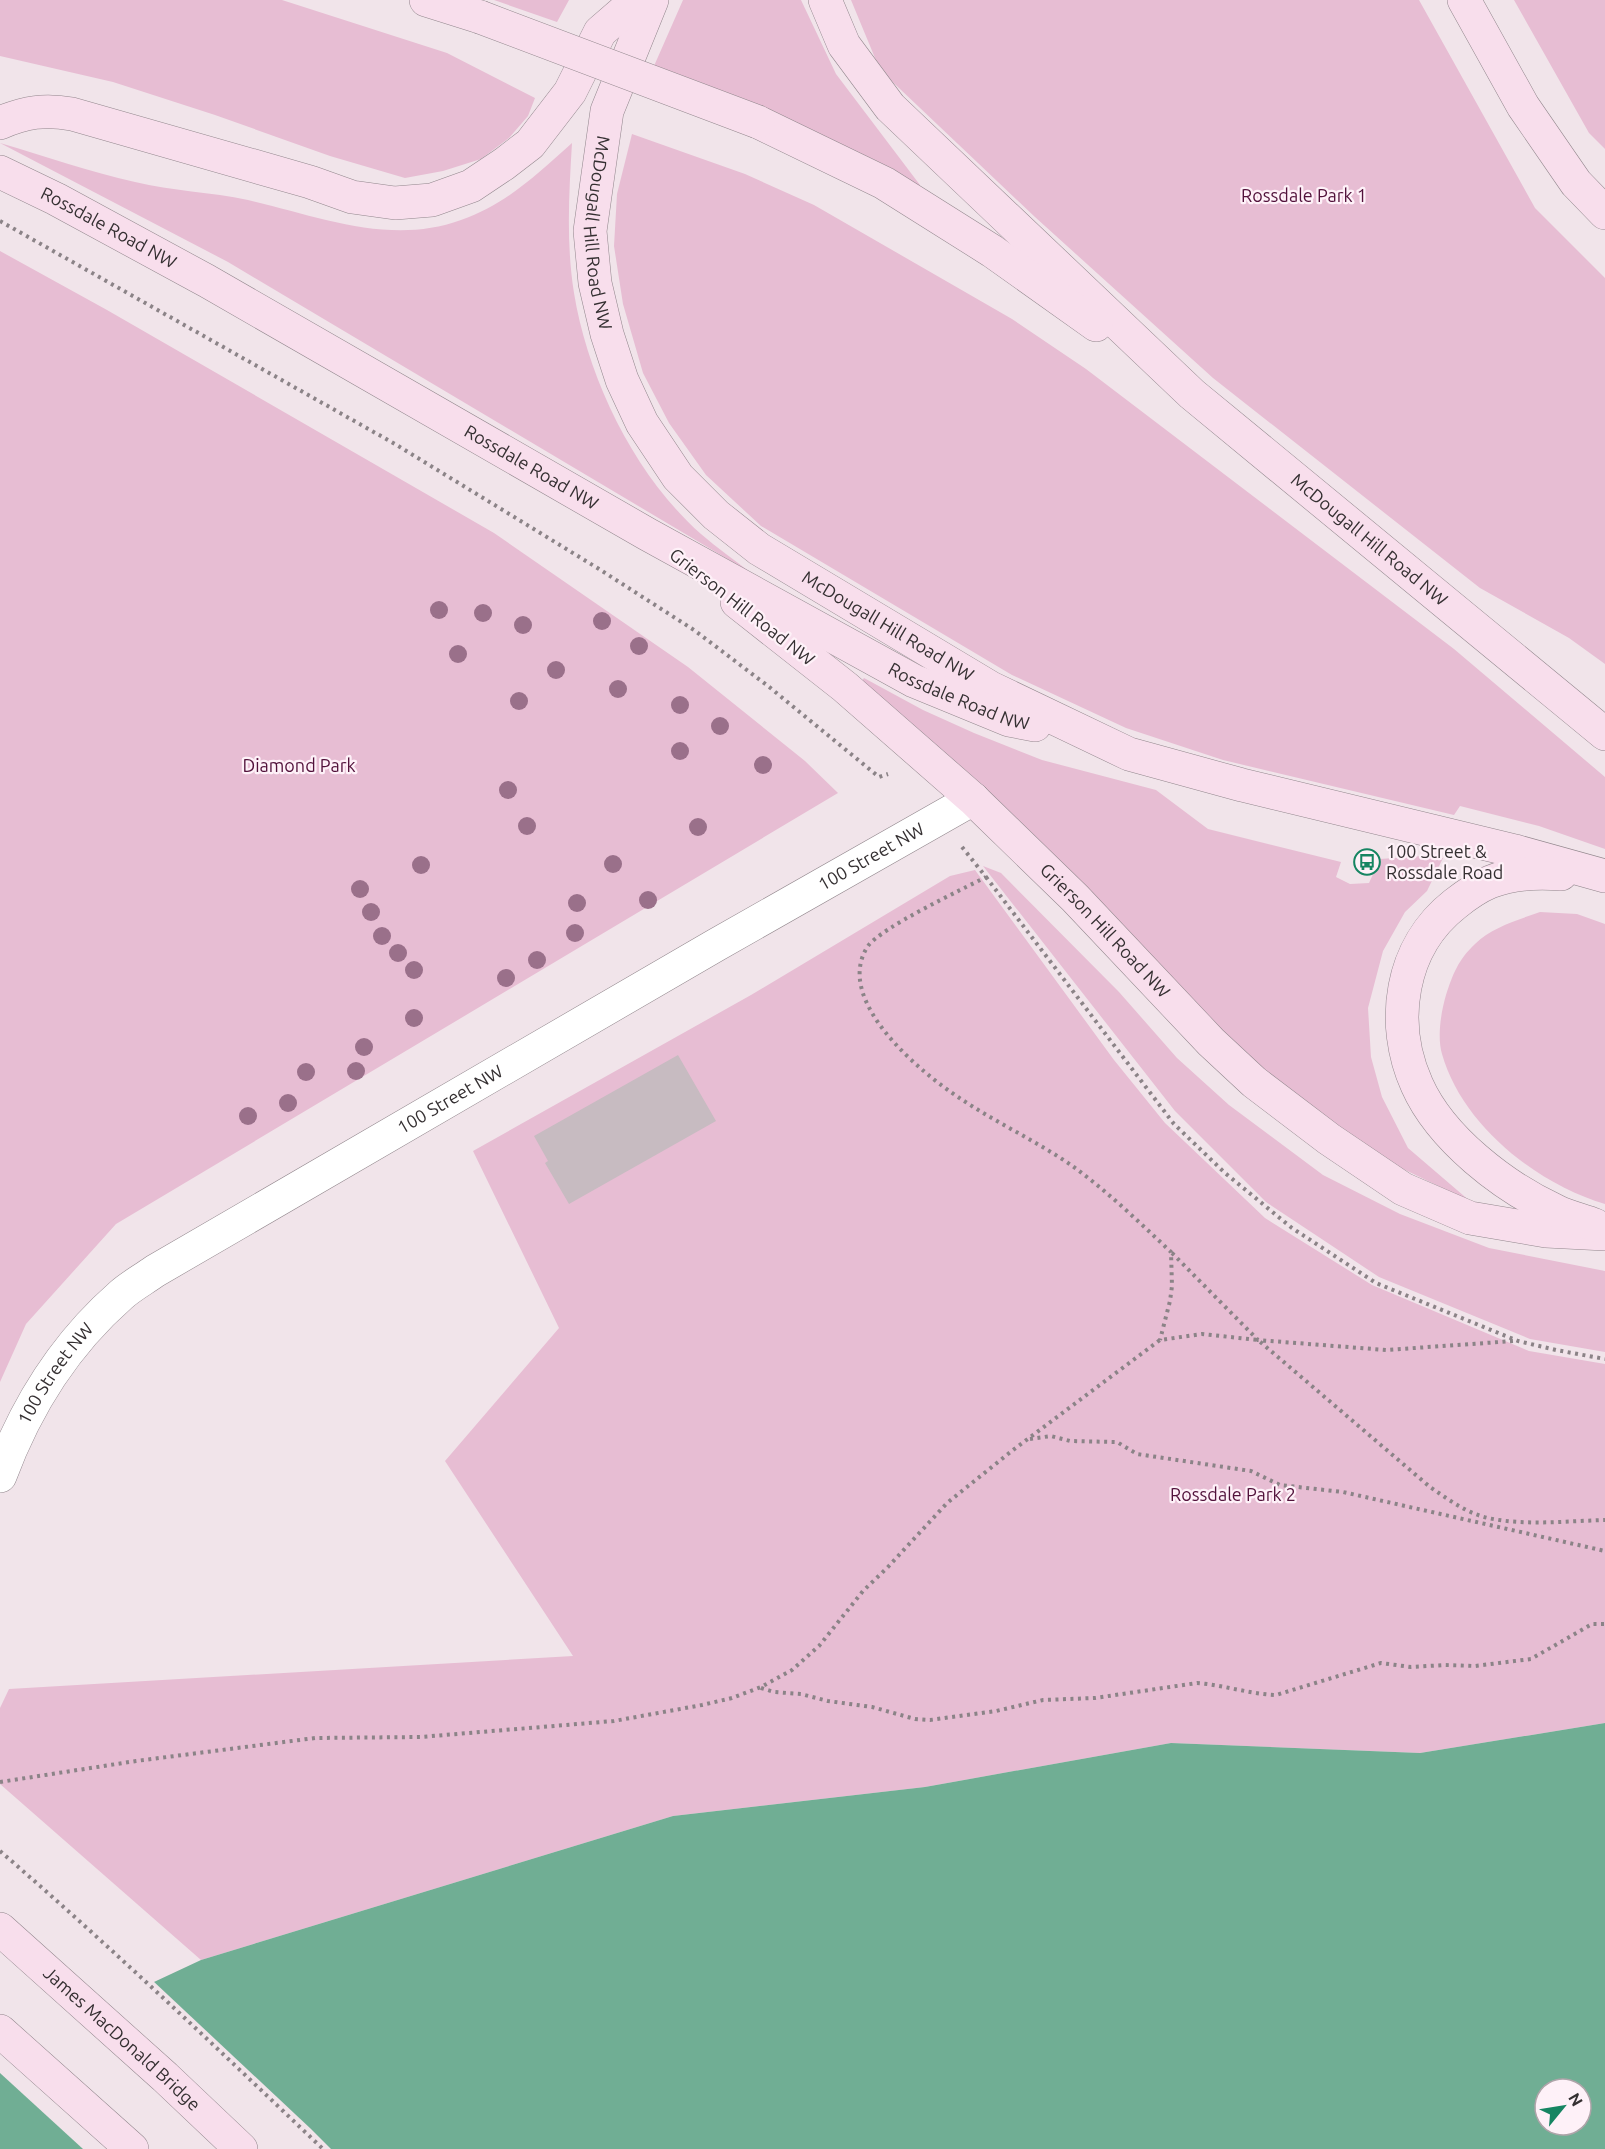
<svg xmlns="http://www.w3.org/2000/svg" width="1605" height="2149" font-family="Ubuntu,sans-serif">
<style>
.green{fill:#e7bdd3}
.water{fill:#70ae94;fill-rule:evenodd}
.pier{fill:#f1e4ea}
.building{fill:#c7bbc1}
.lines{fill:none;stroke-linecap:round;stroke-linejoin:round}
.street-casing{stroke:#92878d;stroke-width:34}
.secondary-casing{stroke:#92878d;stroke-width:34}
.path{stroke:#8b8387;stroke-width:4;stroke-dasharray:3 4.5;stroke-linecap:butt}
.street{stroke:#fff;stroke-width:33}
.secondary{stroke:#f8deec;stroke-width:33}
.secondary-bridge-casing{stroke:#92878d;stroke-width:34;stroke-linecap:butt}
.secondary-bridge{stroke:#f8deec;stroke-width:33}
.tree{fill:#9a708a}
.labels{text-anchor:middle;stroke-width:4.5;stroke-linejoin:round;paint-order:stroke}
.park-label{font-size:18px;fill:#52123b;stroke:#fef1f8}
.street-label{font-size:18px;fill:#353032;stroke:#fef1f8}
.poi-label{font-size:18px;fill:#353032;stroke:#fef1f8;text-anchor:start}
</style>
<rect width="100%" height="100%" fill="#f1e4ea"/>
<path class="green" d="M0 0H282L447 53 535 98 528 116 509 138 481 159 443 171 405 178 330 156 215 115 113 82 0 56Z
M494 0H569L557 22Z
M683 0H801L836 74 920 185 919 186 654 66Z
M851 0H1419L1535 208 1605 278V664L1569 638 1480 588 1213 378 1035 217 880 70Z
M1514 0H1605V149L1589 133Z
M632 134 745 174 814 205 1012 319 1086 369 1454 649 1605 777V849L1539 826 1460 806 1454 815 1223 760 1126 728 1012 675 761 526 706 475 669 423 643 373 623 304 614 246 617 194Z
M0 143C45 156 90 172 135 182 172 191 211 192 248 200 318 216 390 246 461 220 507 204 537 174 572 143 569 193 566 243 574 293 588 379 635 476 701 534 717 548 735 560 751 573L228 262Z
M0 251 107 310 494 533 688 667 805 761 838 793 116 1224 26 1324 0 1382Z
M864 678 923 710 974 733 1042 760 1156 790 1208 829 1341 862 1336 877 1350 884 1369 883 1380 859 1423 856 1443 858 1427 891 1405 912 1383 951 1368 1008 1371 1057 1382 1097 1408 1148 1471 1202 1356 1146 1282 1092 1042 844 973 777 861 682Z
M983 866 1001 873 1119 992 1177 1058 1229 1105 1323 1175 1400 1214 1489 1248 1605 1271V1352L1530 1339 1379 1277 1266 1202 1175 1111Z
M975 870 1114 1060 1165 1123 1265 1218 1372 1285 1529 1351 1605 1364V1723L1420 1753 1171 1743 925 1787 673 1816 201 1960 0 1784V1708L9 1689 573 1656 445 1461 559 1328 473 1151 751 995 950 876Z
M1540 912 1577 914 1605 924V1204C1537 1184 1462 1125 1442 1054 1437 1037 1441 1012 1446 995 1453 974 1458 960 1475 944 1492 927 1518 920 1540 912Z"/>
<path class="water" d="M1605 1723V2149H0V2054L201 1960 673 1816 925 1787 1171 1743 1420 1753ZM1545 2089H1581V2125H1545Z"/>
<path class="pier" d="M152 1980 311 2129 331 2149H83L0 2073V2050Z"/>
<path class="building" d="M678 1055 716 1121 569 1204 545 1163 548 1161 534 1136Z"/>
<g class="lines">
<g class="street-casing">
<g id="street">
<path id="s1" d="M0 1476C26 1406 65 1344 121 1295 131 1286 144 1279 155 1271L716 945 973 799"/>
</g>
</g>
<g class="secondary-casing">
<g id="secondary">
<path d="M426 0 480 17"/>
<path id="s2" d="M652 0 607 111 590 231 595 283 607 334 622 380 642 423 678 477 716 515 759 549 991 688 1129 754 1242 785 1515 851 1605 876"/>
<path id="s3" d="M825 0 844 45 890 107 1192 394 1605 734"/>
<path d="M1464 0 1523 106 1576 183 1605 213"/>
<path d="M758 122 884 183 992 251 1096 325"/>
<path d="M0 123C25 112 45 109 72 114L310 182 352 197 395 203 432 200 471 186 504 164 530 144 570 92 600 32 637 0"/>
<path id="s4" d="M0 172 56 199 207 281 647 534 914 681 1009 720 1035 725"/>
<path id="s5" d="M737 602 845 687 973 799 1075 898 1211 1042 1254 1082 1329 1139 1403 1189 1470 1218 1546 1231 1605 1234"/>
<path d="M1561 874C1537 872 1513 873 1490 882 1478 887 1465 896 1455 904 1400 947 1389 1023 1417 1085 1441 1139 1504 1187 1556 1211 1568 1217 1582 1220 1595 1225"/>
<path id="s6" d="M0 1929 165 2077 241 2149"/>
<path d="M0 2031 132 2149"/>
</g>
</g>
<path class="path" d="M0 221 395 444 599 569 694 630 768 686 879 777 888 774
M962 847 986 877C961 890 882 927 868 946 832 1000 921 1073 961 1099 997 1123 1036 1141 1071 1165 1106 1190 1139 1222 1171 1252L1172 1286 1170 1301 1160 1340
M986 877 1174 1124 1225 1173 1292 1228 1376 1283 1518 1341 1556 1350 1605 1359
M1172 1253 1258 1340 1386 1350 1514 1341
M1030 1439 1051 1436 1070 1441 1117 1442 1137 1454 1251 1471 1280 1485 1343 1492 1605 1551
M761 1688 774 1692 801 1694 828 1701 872 1707 915 1719 930 1720 996 1711 1043 1700 1095 1698 1197 1683C1224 1685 1249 1694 1276 1695L1381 1663 1411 1667 1445 1665 1475 1666 1531 1659 1592 1624H1605
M0 1782 136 1761 315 1738 420 1737 614 1721 702 1705 732 1698 761 1687 792 1670 819 1646 863 1591 888 1567 947 1503 1013 1450 1160 1340 1202 1334 1258 1340 1430 1487C1448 1499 1466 1513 1488 1518 1525 1526 1567 1521 1605 1520
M0 1851C111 1947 217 2048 323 2149"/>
<use href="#street" class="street"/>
<use href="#secondary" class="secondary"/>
<g class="secondary-bridge-casing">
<path id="secondary-bridge" d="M480 17 758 122"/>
</g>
<use href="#secondary-bridge" class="secondary-bridge"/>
</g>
<g class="tree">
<circle cx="439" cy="610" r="9"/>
<circle cx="483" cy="613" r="9"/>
<circle cx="602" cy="621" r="9"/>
<circle cx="523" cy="625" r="9"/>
<circle cx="639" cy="646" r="9"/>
<circle cx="458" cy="654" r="9"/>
<circle cx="556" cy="670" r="9"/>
<circle cx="618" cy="689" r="9"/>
<circle cx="519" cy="701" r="9"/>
<circle cx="680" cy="705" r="9"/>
<circle cx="720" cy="726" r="9"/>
<circle cx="680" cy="751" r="9"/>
<circle cx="763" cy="765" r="9"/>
<circle cx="508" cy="790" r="9"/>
<circle cx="527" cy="826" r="9"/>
<circle cx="698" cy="827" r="9"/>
<circle cx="613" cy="864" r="9"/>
<circle cx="421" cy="865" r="9"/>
<circle cx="360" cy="889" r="9"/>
<circle cx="648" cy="900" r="9"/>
<circle cx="577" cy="903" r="9"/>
<circle cx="371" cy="912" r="9"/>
<circle cx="575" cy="933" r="9"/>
<circle cx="382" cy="936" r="9"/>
<circle cx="398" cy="953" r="9"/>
<circle cx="537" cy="960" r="9"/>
<circle cx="414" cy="970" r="9"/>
<circle cx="506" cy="978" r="9"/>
<circle cx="414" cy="1018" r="9"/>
<circle cx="364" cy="1047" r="9"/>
<circle cx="356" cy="1071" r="9"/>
<circle cx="306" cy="1072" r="9"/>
<circle cx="288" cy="1103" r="9"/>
<circle cx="248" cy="1116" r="9"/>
</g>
<defs>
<g id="bus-ring" transform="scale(1.35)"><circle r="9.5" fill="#fef1f8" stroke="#168562" stroke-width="1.5"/><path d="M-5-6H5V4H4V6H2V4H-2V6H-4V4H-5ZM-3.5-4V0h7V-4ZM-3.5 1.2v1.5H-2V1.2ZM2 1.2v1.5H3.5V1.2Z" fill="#168562"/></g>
</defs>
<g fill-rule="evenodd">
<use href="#bus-ring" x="1367" y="862"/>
</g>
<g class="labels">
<g class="park-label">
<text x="1304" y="202">Rossdale Park 1</text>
<text x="299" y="772">Diamond Park</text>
<text x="1233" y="1501">Rossdale Park 2</text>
</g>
<g class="street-label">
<text dy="6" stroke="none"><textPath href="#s4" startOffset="122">Rossdale Road NW</textPath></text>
<text dy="6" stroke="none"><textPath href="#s2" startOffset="243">McDougall Hill Road NW</textPath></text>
<text dy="6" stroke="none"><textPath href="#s4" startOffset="608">Rossdale Road NW</textPath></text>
<text dy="6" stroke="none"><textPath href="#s3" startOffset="772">McDougall Hill Road NW</textPath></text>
<text transform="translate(742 607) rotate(38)" y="6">Grierson Hill Road NW</text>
<text dy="6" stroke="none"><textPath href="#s2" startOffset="765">McDougall Hill Road NW</textPath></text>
<text dy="6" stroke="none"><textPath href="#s4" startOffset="1094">Rossdale Road NW</textPath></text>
<text dy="6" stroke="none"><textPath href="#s1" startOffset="1089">100 Street NW</textPath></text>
<text dy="6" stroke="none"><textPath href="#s5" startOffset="494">Grierson Hill Road NW</textPath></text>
<text dy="6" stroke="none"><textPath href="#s1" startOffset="603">100 Street NW</textPath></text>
<text dy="6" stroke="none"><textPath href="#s1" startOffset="117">100 Street NW</textPath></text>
<text dy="6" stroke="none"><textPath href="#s6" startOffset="164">James MacDonald Bridge</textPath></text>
</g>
<g class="poi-label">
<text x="1386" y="858">100 Street &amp;<tspan x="1386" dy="21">Rossdale Road</tspan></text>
</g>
</g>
<g transform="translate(1563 2107) rotate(60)"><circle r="28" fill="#fef1f8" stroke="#aea4a9" stroke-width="1.5"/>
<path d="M0-4.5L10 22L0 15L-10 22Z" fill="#168562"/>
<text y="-9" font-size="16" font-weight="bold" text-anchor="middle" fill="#353032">N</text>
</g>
</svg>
